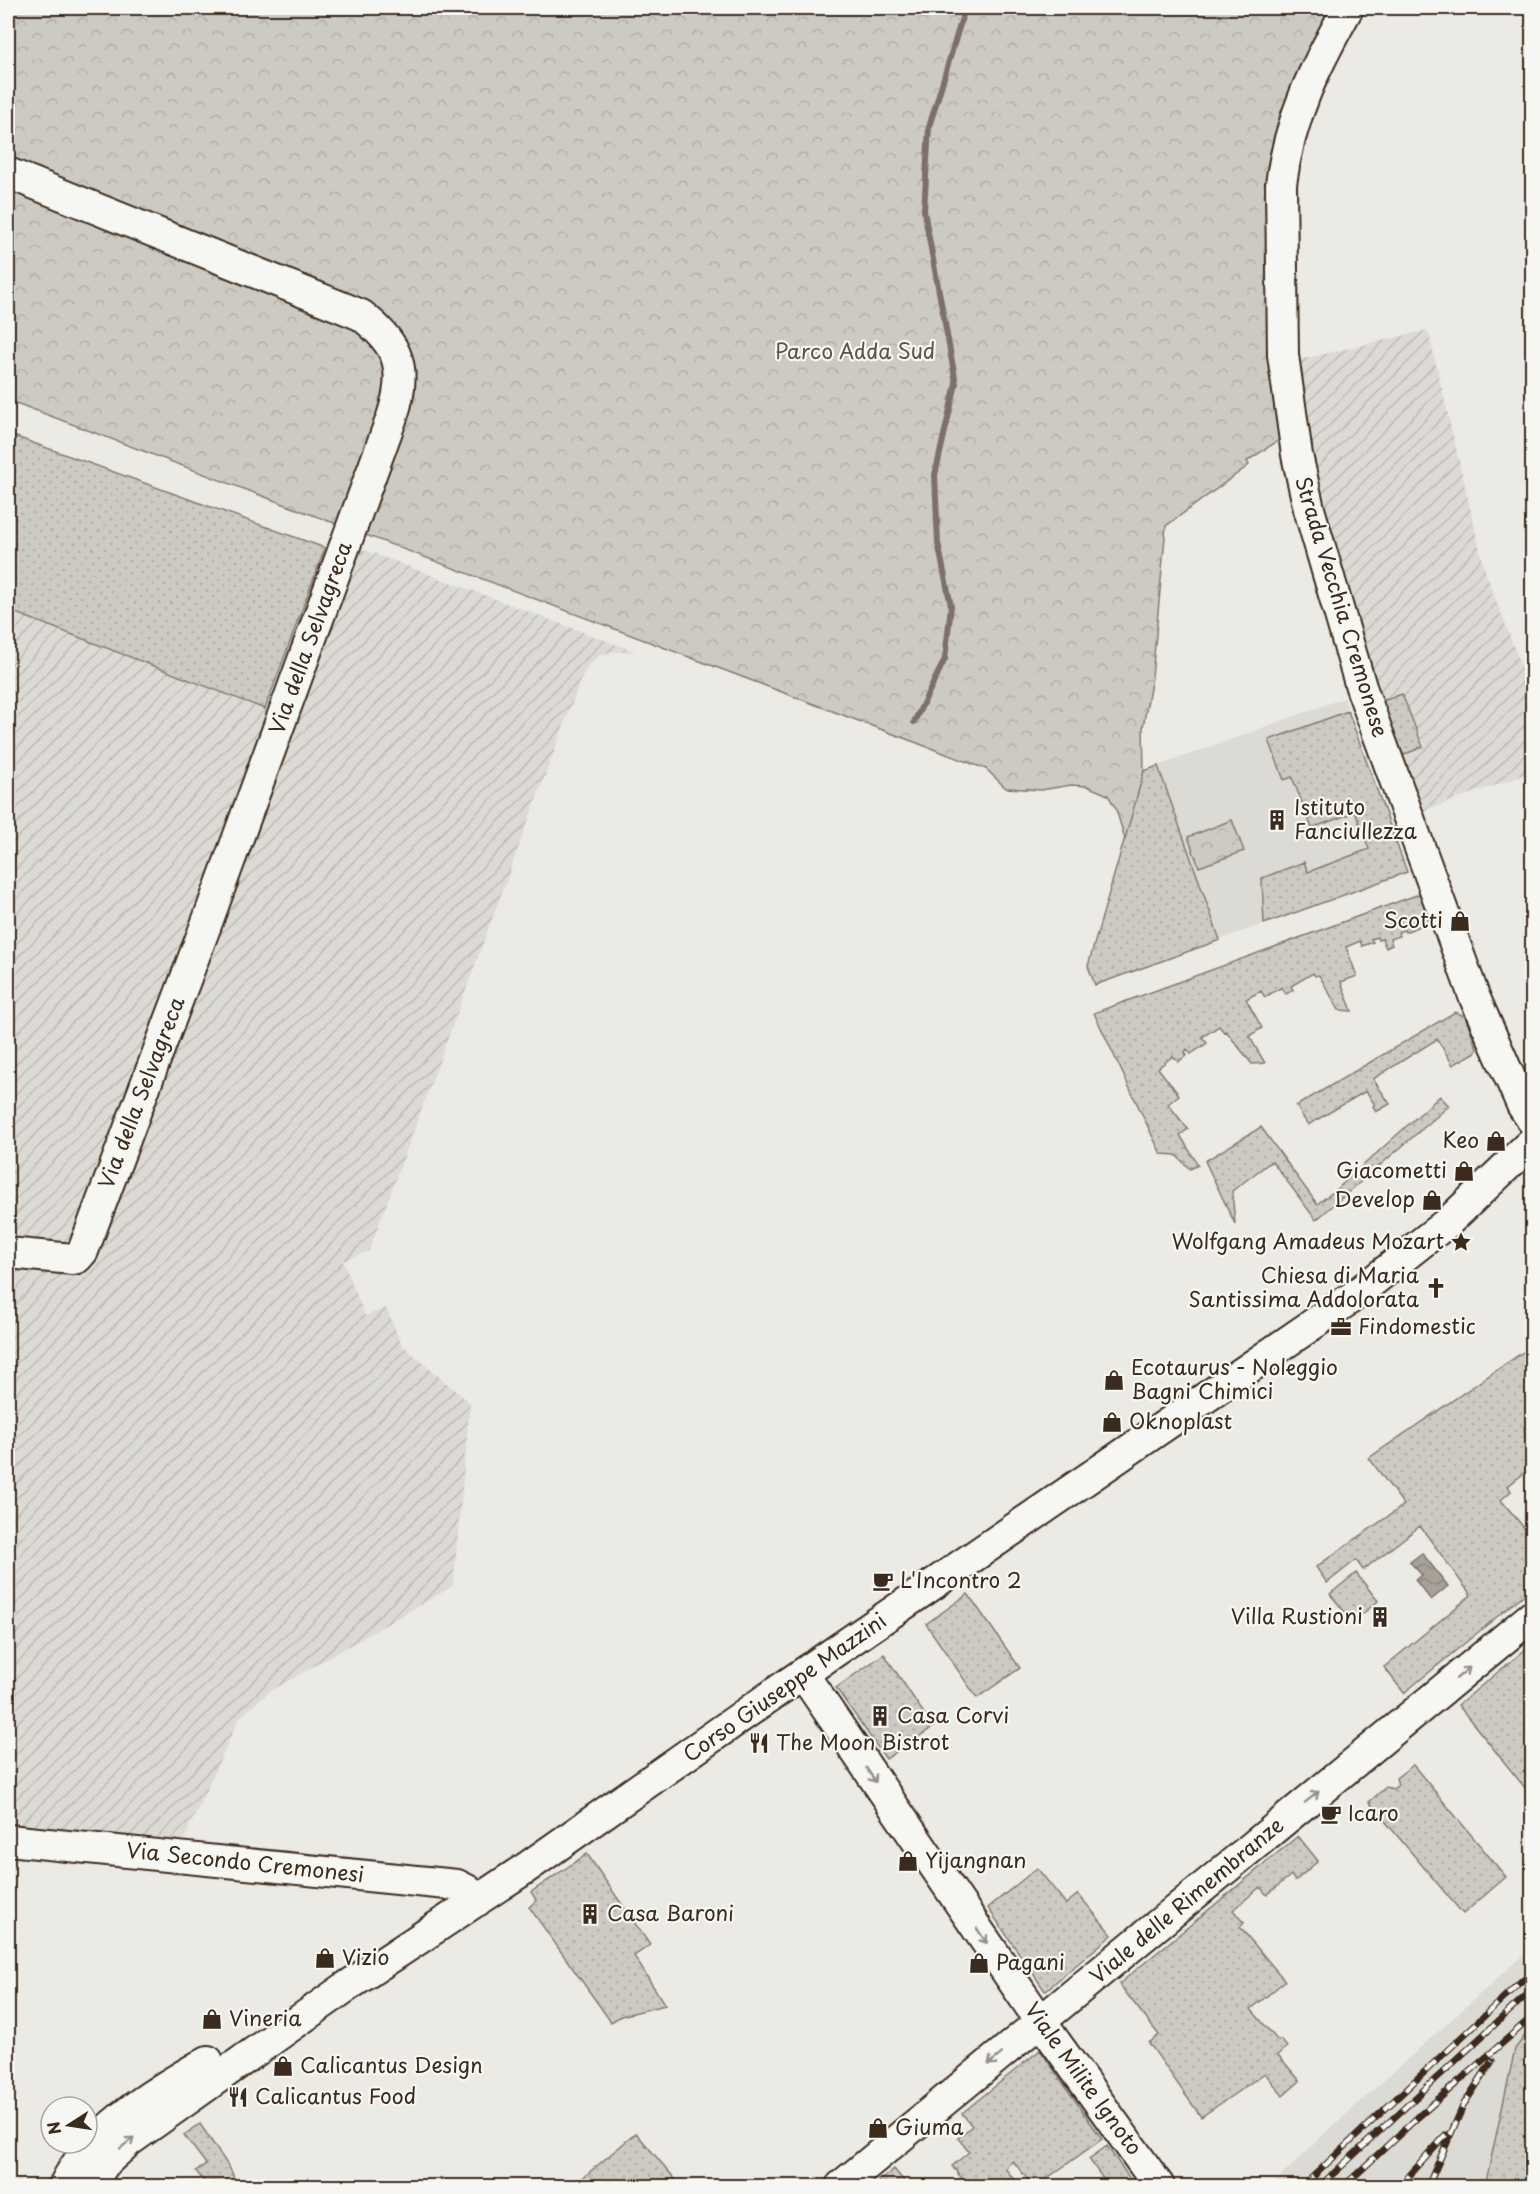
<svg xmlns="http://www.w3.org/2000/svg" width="1540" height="2194" font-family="'Playpen Sans',sans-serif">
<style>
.built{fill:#dcdad4}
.industrial{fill:url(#industrial-furrows)}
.grass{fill:url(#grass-dots);stroke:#847a71;stroke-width:1.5}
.forest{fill:url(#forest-crowns);stroke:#847a71;stroke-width:1.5}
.water{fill:url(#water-waves);stroke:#7c7167;stroke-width:1.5}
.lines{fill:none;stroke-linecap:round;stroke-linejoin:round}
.stream{stroke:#7c7167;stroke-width:6}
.minor-casing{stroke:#3b2a1e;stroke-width:34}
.minor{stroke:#f6f6f2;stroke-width:30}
.rail-casing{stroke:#3b2a1e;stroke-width:7}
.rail{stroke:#f6f6f2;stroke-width:4.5;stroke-dasharray:14;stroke-linecap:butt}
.oneway{stroke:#989088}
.labels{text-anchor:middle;stroke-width:4.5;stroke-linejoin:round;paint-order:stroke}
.park-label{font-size:21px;fill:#605248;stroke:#f6f6f2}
.street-label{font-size:21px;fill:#3b2a1e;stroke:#f6f6f2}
.poi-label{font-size:21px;fill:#3b2a1e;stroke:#f6f6f2;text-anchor:start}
</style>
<defs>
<pattern id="industrial-furrows" width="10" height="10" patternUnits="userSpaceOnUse" patternTransform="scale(1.5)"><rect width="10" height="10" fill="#dcdad4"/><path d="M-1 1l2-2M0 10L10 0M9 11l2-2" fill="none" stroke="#bebbb6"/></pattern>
<pattern id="grass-dots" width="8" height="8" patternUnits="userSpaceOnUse" patternTransform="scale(1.5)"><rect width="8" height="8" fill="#cdcac4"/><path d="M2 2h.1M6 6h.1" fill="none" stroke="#b1aea8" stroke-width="1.8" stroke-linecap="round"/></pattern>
<pattern id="forest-crowns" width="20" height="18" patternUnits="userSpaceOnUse" patternTransform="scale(1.5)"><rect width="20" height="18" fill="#cdcac4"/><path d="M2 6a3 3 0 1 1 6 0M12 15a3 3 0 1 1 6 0" fill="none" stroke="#b1aea8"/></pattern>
<pattern id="water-waves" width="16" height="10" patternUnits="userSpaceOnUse" patternTransform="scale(1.5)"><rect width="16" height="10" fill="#a8a198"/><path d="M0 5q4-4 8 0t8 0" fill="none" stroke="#8a837b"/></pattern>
</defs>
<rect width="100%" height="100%" fill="#ebeae5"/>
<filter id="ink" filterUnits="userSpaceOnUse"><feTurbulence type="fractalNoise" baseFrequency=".0167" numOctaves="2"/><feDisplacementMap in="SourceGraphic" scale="12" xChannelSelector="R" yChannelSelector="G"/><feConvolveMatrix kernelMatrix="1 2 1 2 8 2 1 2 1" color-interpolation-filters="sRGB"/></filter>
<g filter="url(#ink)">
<path class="built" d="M1344 698 1407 872 1095 985 1088 966 1144 771Z
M1532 1947V2026L1515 2050 1485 2186H1271L1318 2140Z"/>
<path class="industrial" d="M1428 330 1485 571 1532 695V772L1421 812 1400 789 1285 363Z
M359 548 636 652H611L600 655 588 665 581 679 369 1251 343 1261 365 1316 386 1308 402 1345 470 1403 453 1586 269 1692 239 1718 183 1841 182 1854 8 1837V1255L66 1261Z
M8 610 281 715 82 1250 8 1252Z"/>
<path class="grass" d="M8 434 325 548 265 709 8 610Z
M1402 694 1423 747 1400 756 1380 702Z
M1348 711 1407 872 1264 924 1262 878 1304 862 1308 872 1369 849 1355 812 1312 828 1292 777 1284 780 1269 740Z
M1158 766 1220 940 1095 985 1088 966 1144 771Z
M1422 893 1432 921 1405 932 1404 930 1398 932 1399 936 1390 939 1392 945 1386 948 1382 939 1378 940 1377 937 1371 939 1373 942 1362 946 1360 941 1346 947 1357 976 1341 982 1352 1011 1339 1010 1319 975 1315 976 1313 973 1291 986 1293 990 1286 994 1282 987 1265 997 1261 991 1246 999 1262 1028 1249 1036 1265 1063 1252 1064 1226 1031 1224 1032 1219 1026 1202 1037 1207 1043 1191 1054 1187 1049 1185 1052 1187 1055 1178 1062 1173 1056 1158 1068 1179 1095 1168 1104 1188 1129 1180 1135 1198 1165 1190 1169 1176 1155 1161 1154 1094 1013Z
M1455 1012 1465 1016 1477 1048 1476 1052 1453 1065 1437 1039 1373 1079 1390 1104 1376 1112 1373 1106 1375 1105 1366 1091 1308 1125 1296 1106Z
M1440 1096 1449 1106 1316 1220 1272 1161 1232 1191 1235 1224 1205 1161 1261 1127 1317 1204 1337 1189Z
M1532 1346V1426L1524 1427 1526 1445 1532 1444V1474L1528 1470 1508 1486 1511 1491 1501 1500 1525 1529 1532 1523V1588L1404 1693 1384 1667 1471 1595 1420 1526 1363 1570 1356 1560 1327 1583 1316 1567 1404 1505 1369 1458Z
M1356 1573 1378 1601 1353 1622 1330 1594Z
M968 1594 1020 1668 977 1698 926 1624Z
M1532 1644V1783L1526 1789 1458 1705Z
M884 1654 933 1727 886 1759 836 1688Z
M1413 1765 1506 1877 1463 1914 1369 1802 1386 1787 1393 1789 1398 1785 1396 1778Z
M1298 1836 1318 1861 1295 1881 1291 1875 1267 1895 1260 1887 1233 1910 1244 1923 1240 1927 1285 1981 1251 2009 1278 2041 1281 2040 1287 2047 1278 2055 1300 2081 1283 2096 1265 2073 1201 2117 1149 2043 1159 2035 1119 1984Z
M587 1854 650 1945 634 1956 665 2005 621 2016 611 2022 529 1907 537 1901 531 1892Z
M1037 1868 1066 1904 1078 1894 1112 1935 1045 1991 988 1908Z
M1529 2030 1532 2034V2186H1485L1515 2049Z
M1040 2050 1102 2139 1036 2186H1033L1013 2161 1005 2168 1019 2186H968L952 2166 969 2152 958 2138 972 2126 962 2113Z
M200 2124 231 2170 234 2178V2186H207L196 2171 206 2164 184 2135Z
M636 2133 681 2186H573Z
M1107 2146 1135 2186H1108L1089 2159Z
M894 2169 908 2186H873Z"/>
<path class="forest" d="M8 8H1334L1290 104 1287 435 1247 461 1249 465 1166 526 1152 677 1143 727 1144 771 1125 839 1116 809 1108 795 1087 786 1071 785 1041 790 1006 788 986 769 8 400Z
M1232 820 1244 851 1199 867 1188 837Z"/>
<path class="water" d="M1422 1553 1448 1586 1431 1600 1415 1580 1422 1575 1410 1562Z"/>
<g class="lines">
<path class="stream" d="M914 722 945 659 951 606 938 543 935 475 956 383 924 211 929 127 965 8"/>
<g class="minor-casing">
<path id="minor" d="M1348 8C1315 67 1290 116 1281 184L1283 355 1297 455 1309 509 1361 687 1474 996 1522 1105 1532 1120
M8 173 361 315C400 345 408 370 392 417L209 917 83 1251 77 1258 73 1259 8 1253
M803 1674 1041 2022 1159 2186
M8 1840 457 1885 469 1891 477 1901
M64 2186C91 2128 155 2092 208 2061
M89 2186 105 2163 129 2141 346 1987 526 1868 789 1683 1354 1296 1448 1222 1532 1142
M841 2186 1532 1616"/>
</g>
<use href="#minor" class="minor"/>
<g class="rail-casing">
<path id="rail" d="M1303 2186 1532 1971
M1320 2186 1532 1990
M1344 2186 1418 2117 1532 2017
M1400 2186 1446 2135
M1428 2186 1464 2104 1492 2061"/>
</g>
<use href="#rail" class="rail"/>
</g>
<defs><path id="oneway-shaft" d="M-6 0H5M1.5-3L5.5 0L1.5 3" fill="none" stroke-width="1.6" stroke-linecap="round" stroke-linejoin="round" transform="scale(1.5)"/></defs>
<g class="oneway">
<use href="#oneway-shaft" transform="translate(1463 1673) rotate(-40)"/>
<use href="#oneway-shaft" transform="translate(871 1775) rotate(56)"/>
<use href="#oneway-shaft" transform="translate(1312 1797) rotate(-39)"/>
<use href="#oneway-shaft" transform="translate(982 1936) rotate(56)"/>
<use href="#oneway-shaft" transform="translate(995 2059) rotate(141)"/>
<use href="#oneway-shaft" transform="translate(127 2143) rotate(-39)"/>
</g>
</g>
<defs>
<g id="building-bare" transform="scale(1.62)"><path d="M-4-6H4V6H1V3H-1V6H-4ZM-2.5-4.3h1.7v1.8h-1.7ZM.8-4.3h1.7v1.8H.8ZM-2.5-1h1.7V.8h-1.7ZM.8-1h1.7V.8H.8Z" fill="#3b2a1e" stroke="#f6f6f2" stroke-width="2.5" paint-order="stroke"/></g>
<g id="shop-bare" transform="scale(1.62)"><path d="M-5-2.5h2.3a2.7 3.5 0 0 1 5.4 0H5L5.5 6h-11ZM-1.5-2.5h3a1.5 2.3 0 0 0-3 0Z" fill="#3b2a1e" stroke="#f6f6f2" stroke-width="2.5" paint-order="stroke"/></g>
<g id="sight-bare" transform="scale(1.62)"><path d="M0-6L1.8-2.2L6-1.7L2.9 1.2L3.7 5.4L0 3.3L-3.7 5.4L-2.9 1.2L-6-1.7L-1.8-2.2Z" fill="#3b2a1e" stroke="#f6f6f2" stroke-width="2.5" paint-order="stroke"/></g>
<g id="church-bare" transform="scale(1.62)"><path d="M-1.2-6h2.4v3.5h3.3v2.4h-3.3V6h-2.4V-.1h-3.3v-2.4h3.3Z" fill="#3b2a1e" stroke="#f6f6f2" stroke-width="2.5" paint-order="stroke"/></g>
<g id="office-bare" transform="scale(1.62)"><path d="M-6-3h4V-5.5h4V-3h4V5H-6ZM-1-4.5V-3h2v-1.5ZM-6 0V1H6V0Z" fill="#3b2a1e" stroke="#f6f6f2" stroke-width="2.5" paint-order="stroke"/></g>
<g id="cafe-bare" transform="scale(1.62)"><path d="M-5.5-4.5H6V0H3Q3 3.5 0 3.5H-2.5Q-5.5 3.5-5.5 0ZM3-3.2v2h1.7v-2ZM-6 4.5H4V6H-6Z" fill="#3b2a1e" stroke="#f6f6f2" stroke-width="2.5" paint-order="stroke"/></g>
<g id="restaurant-bare" transform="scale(1.62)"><path d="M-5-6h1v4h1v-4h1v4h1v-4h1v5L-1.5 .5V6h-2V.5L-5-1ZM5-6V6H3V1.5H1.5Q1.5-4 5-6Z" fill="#3b2a1e" stroke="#f6f6f2" stroke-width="2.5" paint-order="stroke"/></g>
</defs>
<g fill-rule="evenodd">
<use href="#building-bare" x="1277" y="820"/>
<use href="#shop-bare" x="1460" y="921"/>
<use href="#shop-bare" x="1496" y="1141"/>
<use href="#shop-bare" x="1464" y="1171"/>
<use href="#shop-bare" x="1432" y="1200"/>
<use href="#sight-bare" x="1461" y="1242"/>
<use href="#church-bare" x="1436" y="1288"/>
<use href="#office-bare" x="1341" y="1327"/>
<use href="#shop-bare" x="1114" y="1380"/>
<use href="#shop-bare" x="1112" y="1422"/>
<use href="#cafe-bare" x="883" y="1581"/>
<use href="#building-bare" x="1380" y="1617"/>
<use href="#building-bare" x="880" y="1716"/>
<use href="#restaurant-bare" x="759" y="1743"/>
<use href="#cafe-bare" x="1331" y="1814"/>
<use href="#shop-bare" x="908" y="1861"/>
<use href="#building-bare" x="590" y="1914"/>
<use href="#shop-bare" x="325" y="1958"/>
<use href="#shop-bare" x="979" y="1963"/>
<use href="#shop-bare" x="212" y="2019"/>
<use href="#shop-bare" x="283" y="2066"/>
<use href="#restaurant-bare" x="238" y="2097"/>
<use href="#shop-bare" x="878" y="2128"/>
</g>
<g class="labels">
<g class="park-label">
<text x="855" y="359">Parco Adda Sud</text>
</g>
<g class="street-label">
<text transform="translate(1341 607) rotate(73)" y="7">Strada Vecchia Cremonese</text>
<text transform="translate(311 638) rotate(-70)" y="7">Via della Selvagreca</text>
<text transform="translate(142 1093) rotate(-69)" y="7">Via della Selvagreca</text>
<text transform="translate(785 1688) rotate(-35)" y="7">Corso Giuseppe Mazzini</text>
<text transform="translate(245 1863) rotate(6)" y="7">Via Secondo Cremonesi</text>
<text transform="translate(1187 1901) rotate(-40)" y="7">Viale delle Rimembranze</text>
<text transform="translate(1083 2079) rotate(54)" y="7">Viale Milite Ignoto</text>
</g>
<g class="poi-label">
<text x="1294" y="815">Istituto<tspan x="1294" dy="24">Fanciullezza</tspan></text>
<text x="1443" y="928" text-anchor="end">Scotti</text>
<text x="1479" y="1148" text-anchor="end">Keo</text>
<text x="1447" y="1178" text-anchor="end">Giacometti</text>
<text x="1415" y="1207" text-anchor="end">Develop</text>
<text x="1444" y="1249" text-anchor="end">Wolfgang Amadeus Mozart</text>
<text x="1419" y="1283" text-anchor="end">Chiesa di Maria<tspan x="1419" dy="24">Santissima Addolorata</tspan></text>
<text x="1358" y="1334">Findomestic</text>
<text x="1131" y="1375">Ecotaurus - Noleggio<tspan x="1131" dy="24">Bagni Chimici</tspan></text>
<text x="1129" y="1429">Oknoplast</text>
<text x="900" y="1588">L'Incontro 2</text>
<text x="1363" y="1624" text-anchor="end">Villa Rustioni</text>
<text x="897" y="1723">Casa Corvi</text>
<text x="776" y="1750">The Moon Bistrot</text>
<text x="1348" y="1821">Icaro</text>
<text x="925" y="1868">Yijangnan</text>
<text x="607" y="1921">Casa Baroni</text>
<text x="342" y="1965">Vizio</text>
<text x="996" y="1970">Pagani</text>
<text x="229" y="2026">Vineria</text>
<text x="300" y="2073">Calicantus Design</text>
<text x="255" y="2104">Calicantus Food</text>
<text x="895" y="2135">Giuma</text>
</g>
</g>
<rect width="1540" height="2194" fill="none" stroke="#f6f6f2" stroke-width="30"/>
<rect x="15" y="15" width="1510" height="2164" fill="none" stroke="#3b2a1e" stroke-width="2" filter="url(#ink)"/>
<g transform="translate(69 2125) rotate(258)"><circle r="28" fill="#f6f6f2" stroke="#aba49d" stroke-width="1.5"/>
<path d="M0-4.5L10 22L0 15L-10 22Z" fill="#3b2a1e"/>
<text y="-9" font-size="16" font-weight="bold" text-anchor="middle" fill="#3b2a1e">N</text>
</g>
</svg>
